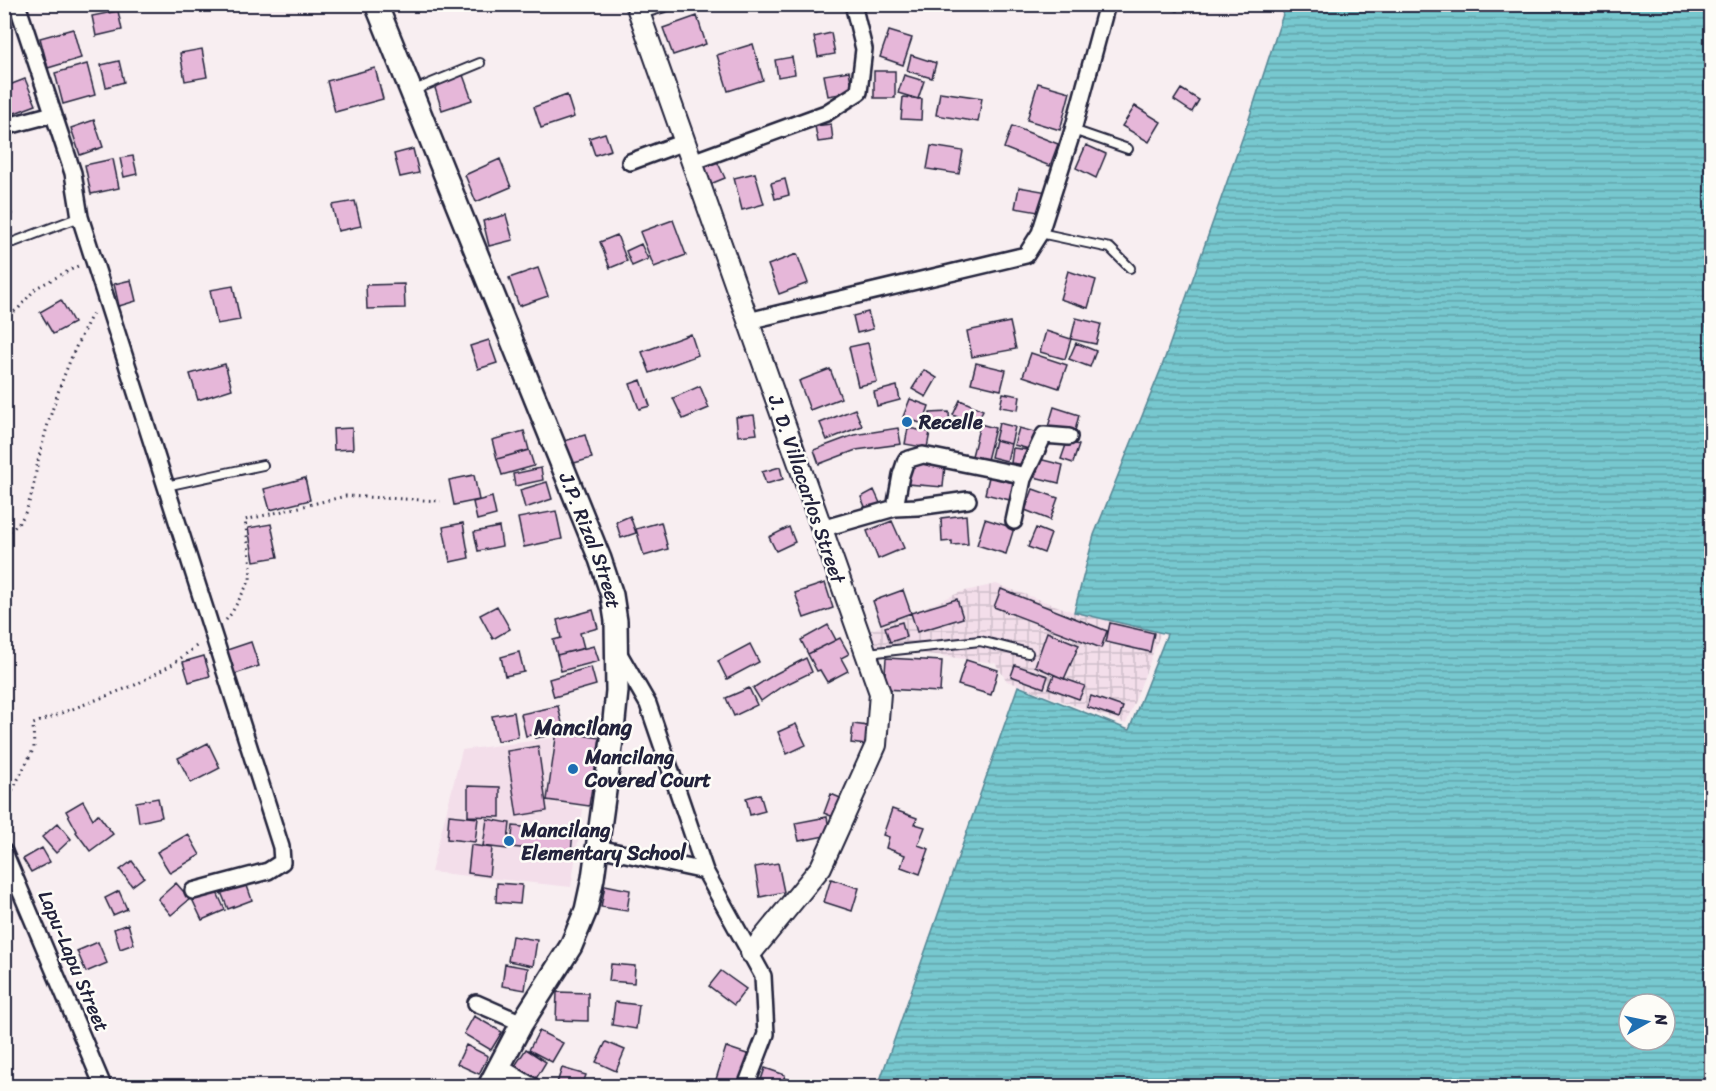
<svg xmlns="http://www.w3.org/2000/svg" width="1716" height="1091" font-family="Sriracha,sans-serif">
<style>
.built{fill:#f3deea}
.industrial{fill:url(#industrial-grid)}
.water{fill:url(#water-rules);stroke:#558694;stroke-width:1.5;fill-rule:evenodd}
.building{fill:#e6b7d9;stroke:#22223b;stroke-width:1.5}
.lines{fill:none;stroke-linecap:round;stroke-linejoin:round}
.service-casing{stroke:#22223b;stroke-width:12}
.minor-casing{stroke:#22223b;stroke-width:20}
.tertiary-casing{stroke:#22223b;stroke-width:24}
.secondary-casing{stroke:#22223b;stroke-width:26}
.path{stroke:#22223b;stroke-width:3;stroke-dasharray:1.5 4.5;stroke-linecap:butt}
.service{stroke:#fdfcf7;stroke-width:8}
.minor{stroke:#fdfcf7;stroke-width:15}
.tertiary{stroke:#fdfcf7;stroke-width:20}
.secondary{stroke:#fdfcf7;stroke-width:21}
.poi-dot{fill:#1f6fb2;stroke:#fdfcf7;stroke-width:2}
.labels{text-anchor:middle;stroke-width:5;stroke-linejoin:round;paint-order:stroke}
.poi-label{font-size:20px;font-weight:bold;fill:#22223b;stroke:#fdfcf7;text-anchor:start}
.street-label{font-size:20px;fill:#22223b;stroke:#fdfcf7}
.quarter-label{font-size:22px;font-weight:bold;fill:#22223b;stroke:#fdfcf7}
</style>
<defs>
<pattern id="industrial-grid" width="8" height="8" patternUnits="userSpaceOnUse" patternTransform="scale(1.5)"><rect width="8" height="8" fill="#f3deea"/><path d="M0 4h8M4 0v8" fill="none" stroke="#d0beca"/></pattern>
<pattern id="water-rules" width="6" height="5" patternUnits="userSpaceOnUse" patternTransform="scale(1.5)"><rect width="6" height="5" fill="#77c8cf"/><path d="M0 2.5h6" fill="none" stroke="#61a2a9"/></pattern>
</defs>
<rect width="100%" height="100%" fill="#f8eef1"/>
<filter id="ink" filterUnits="userSpaceOnUse"><feTurbulence type="fractalNoise" baseFrequency=".0167" numOctaves="2"/><feDisplacementMap in="SourceGraphic" scale="12" xChannelSelector="R" yChannelSelector="G"/><feConvolveMatrix kernelMatrix="1 2 1 2 8 2 1 2 1" color-interpolation-filters="sRGB"/></filter>
<g filter="url(#ink)">
<path class="built" d="M554 738 546 800 583 809 571 887 431 872 462 750Z"/>
<path class="industrial" d="M996 584 1074 612 1161 632 1126 724 1007 681 995 663 873 647 869 631 961 592Z"/>
<path class="water" d="M1286 5H1711V1086H878L1018 686 1129 730 1167 634 1074 612 1094 535 1161 369 1247 125ZM1629 1004H1665V1040H1629Z"/>
<path class="building" d="M813 4H838L816 12Z
M1160 4H1179L1177 11Z
M118 11 122 30 96 36 92 16Z
M697 16 706 44 673 55 663 28Z
M73 29 81 58 48 68 40 38Z
M889 31 912 38 903 65 880 57Z
M831 33 835 54 818 57 814 37Z
M753 44 763 80 728 91 717 55Z
M202 49 207 77 185 81 180 53Z
M911 55 936 63 932 78 907 71Z
M792 57 795 74 778 77 775 60Z
M119 61 124 82 106 87 101 65Z
M87 64 95 95 63 104 55 73Z
M375 68 383 99 335 112 327 81Z
M849 71 853 92 828 96 824 75Z
M874 71H895V98H874Z
M463 75 472 100 442 110 434 85Z
M904 75 924 81 918 99 898 93Z
M25 79 36 105 4 117V87Z
M1038 83 1070 92 1060 130 1027 120Z
M1181 89 1199 100 1192 112 1174 100Z
M940 92 982 98 978 122 936 115Z
M567 95 574 117 541 128 534 107Z
M903 97 922 99 921 120 901 119Z
M1135 106 1161 122 1149 142 1122 126Z
M94 120 103 147 80 155 71 128Z
M831 124 833 140 818 142 815 126Z
M1012 126 1058 144 1050 166 1004 148Z
M605 133 611 150 595 155 589 138Z
M1086 145 1106 154 1096 178 1076 168Z
M931 146 963 151 959 174 927 169Z
M413 149 419 173 400 177 394 154Z
M133 156 137 174 124 177 120 158Z
M113 159 119 188 91 194 85 165Z
M500 159 511 187 476 202 465 175Z
M717 161 725 178 708 185 700 168Z
M755 173 764 204 742 210 734 178Z
M785 179 789 195 775 199 771 183Z
M1019 187 1048 192 1044 213 1015 208Z
M4 193 12 214 4 217Z
M355 201 361 226 338 231 332 205Z
M506 215 513 240 489 246 483 221Z
M673 220 686 255 654 267 640 232Z
M617 235 627 261 610 268 600 242Z
M641 244 648 259 632 266 626 251Z
M797 254 808 283 779 294 768 265Z
M538 268 548 296 519 306 509 278Z
M1068 271 1096 280 1088 308 1060 299Z
M131 280 136 301 119 306 114 284Z
M404 284 405 308 367 309 366 285Z
M233 286 240 320 217 324 210 290Z
M61 300 74 323 53 334 40 312Z
M868 312 873 329 857 333 853 316Z
M1076 318 1101 324 1096 344 1071 339Z
M1010 322 1016 349 972 357 967 331Z
M1046 331 1071 339 1065 359 1040 352Z
M691 334 698 355 650 373 642 352Z
M489 340 497 363 478 369 470 346Z
M868 343 877 382 858 386 849 347Z
M1076 343 1096 351 1090 367 1069 359Z
M1031 353 1067 365 1059 388 1023 376Z
M976 363 1006 370 1001 390 971 383Z
M225 364 232 389 198 400 190 374Z
M830 369 841 398 810 410 799 381Z
M924 370 937 378 926 397 912 389Z
M641 380 650 406 639 409 630 384Z
M700 386 709 408 683 419 673 398Z
M897 386 900 400 877 406 874 392Z
M1003 393 1020 396 1018 410 1000 407Z
M910 399 929 406 923 424 903 417Z
M960 400 983 410 975 426 953 415Z
M1054 407 1079 415 1074 435 1048 427Z
M855 409 862 426 827 440 820 423Z
M949 412 950 431 931 432 930 413Z
M754 415 757 434 738 436 736 417Z
M999 423 1015 427 1011 444 995 440Z
M980 424 995 428 986 464 971 460Z
M352 428 353 449 334 450 333 429Z
M898 428 901 444 856 450 819 464 814 450 854 435Z
M908 428 930 432 927 448 905 444Z
M1019 428 1038 433 1033 450 1014 445Z
M524 431 529 450 497 459 492 440Z
M585 435 592 458 567 465 561 442Z
M995 440 1011 444 1007 461 991 457Z
M1067 442 1079 445 1073 463 1061 459Z
M1013 448 1028 450 1026 465 1011 463Z
M529 450 534 466 502 475 497 459Z
M1039 459 1063 465 1059 483 1034 477Z
M908 461 945 465 943 487 907 484Z
M780 467 783 479 766 484 762 472Z
M541 468 543 480 515 486 513 474Z
M474 475 479 500 454 505 449 480Z
M989 477 1018 484 1014 501 985 494Z
M305 478 310 500 270 510 264 489Z
M547 482 552 499 525 508 520 490Z
M1033 489 1058 498 1050 520 1025 510Z
M874 490 880 503 866 509 861 497Z
M492 497 496 515 477 520 473 502Z
M556 511 562 539 524 547 518 518Z
M966 515 968 544 952 545V541L942 542 941 518Z
M630 516 636 533 621 538 616 522Z
M985 519 1014 528 1006 554 977 545Z
M892 521 904 548 878 559 867 531Z
M661 522 668 549 644 556 636 529Z
M463 523 469 558 450 562 443 527Z
M271 524 278 557 254 561 248 528Z
M499 527 502 546 478 551 474 532Z
M789 527 795 542 776 551 769 537Z
M1036 528 1051 534 1044 553 1028 547Z
M825 583 833 608 804 618 795 593Z
M1001 589 1107 631 1101 648 994 607Z
M903 590 911 613 881 624 873 601Z
M957 599 963 618 917 632 911 613Z
M497 606 510 629 493 639 480 615Z
M593 610 598 628 580 633 584 648 557 655 553 640 561 638 557 620Z
M902 622 906 637 890 642 885 627Z
M1110 623 1154 633 1150 652 1106 642Z
M828 625 836 640 808 654 801 640Z
M1047 632 1079 645 1064 679 1035 666Z
M840 638 849 654 841 658 848 671 827 682 820 670 817 671 808 654Z
M251 642 259 666 232 675 224 651Z
M750 644 759 662 727 679 718 661Z
M594 646 599 661 561 671 557 655Z
M519 652 524 672 505 676 501 657Z
M204 656 210 676 189 682 183 662Z
M806 658 812 672 781 687 761 701 753 688 775 674Z
M886 658 942 661 940 692 884 689Z
M966 660 998 670 991 695 958 685Z
M1015 665 1048 676 1044 688 1011 676Z
M591 667 596 685 554 697 549 679Z
M1054 675 1085 686 1079 699 1049 688Z
M749 688 757 705 734 716 726 698Z
M1091 696 1123 707 1119 718 1087 707Z
M558 706 563 727 555 729 556 734 536 738 535 734 526 736 521 714Z
M514 712 518 737 497 741 492 716Z
M796 724 806 745 787 754 778 732Z
M853 724 868 726 866 745 851 743Z
M557 731 600 738 589 806 547 800Z
M208 743 220 768 191 783 178 758Z
M538 746 547 811 517 816 507 751Z
M468 786 500 787V817L468 816Z
M760 794 765 811 750 815 746 798Z
M831 794 845 800 838 819 824 813Z
M158 798 162 817 139 822 136 802Z
M83 801 93 819 98 814 113 834 90 851 76 832 77 831 66 811Z
M892 809 917 818 915 824 925 827 918 845 929 849 920 874 901 867 905 855 886 848 889 837 883 835Z
M449 815 478 818 475 842 447 839Z
M827 817 830 835 799 841 795 823Z
M487 819 510 823 507 849 483 846Z
M58 823 71 839 56 853 42 837Z
M513 826 573 832 571 853 511 847Z
M188 834 200 855 170 873 157 852Z
M471 845 492 848 489 876 468 873Z
M42 848 50 862 31 872 23 859Z
M132 861 144 877 132 886 120 870Z
M778 863 784 892 760 897 755 867Z
M831 879 859 888 852 911 824 902Z
M176 883 190 899 171 915 158 899Z
M246 883 252 900 228 909 221 892Z
M497 883 522 885 520 904 496 902Z
M605 885 630 890 627 911 601 907Z
M215 888 225 910 202 920 192 899Z
M119 891 127 909 113 915 105 898Z
M128 924 134 944 120 949 114 929Z
M512 936 537 940 533 966 508 961Z
M98 942 107 963 86 972 77 951Z
M505 964 528 968 525 990 502 986Z
M611 964 635 966 634 983 609 981Z
M721 971 746 989 734 1005 709 986Z
M557 992 588 993V1021L556 1020Z
M615 1002 639 1005 636 1029 612 1025Z
M474 1016 502 1032 491 1050 464 1034Z
M539 1031 563 1043 552 1062 529 1050Z
M606 1042 625 1050 616 1071 596 1062Z
M466 1045 488 1056 479 1074 457 1064Z
M726 1047 750 1055 741 1086H714Z
M526 1049 546 1062 534 1082 513 1069Z
M562 1068 586 1075 582 1086H556Z
M765 1068 785 1075 782 1086H759Z
M784 1078 810 1086H782Z"/>
<g class="lines">
<g class="service-casing">
<path id="service" d="M641 14 675 4
M412 91 480 63
M1073 130 1128 149
M1040 233 1110 248 1130 268
M14 242 80 217
M166 486 263 465
M867 653 980 641 1028 653"/>
</g>
<g class="minor-casing">
<path id="minor" d="M17 4 73 173 80 217 281 847 282 862 268 871 193 891
M4 127 53 114
M630 162 684 142
M692 162 826 113 859 92 864 49 853 4
M748 321 1026 255 1040 233 1073 130 1107 4
M1023 479 1044 435 1069 437
M895 508 901 475 906 460 923 455 1017 474 1023 479 1014 521
M821 529 895 508 917 507 968 500
M618 652 648 704 705 871 763 976 766 1034 746 1086
M598 848 705 871
M4 852 103 1086
M476 1003 522 1023
M500 1067 532 1086"/>
</g>
<g class="tertiary-casing">
<path id="tertiary" d="M636 4 880 693 876 745 821 867 751 953"/>
</g>
<g class="secondary-casing">
<g id="secondary">
<path id="s1" d="M376 4 600 559 612 595 616 621 617 691 612 740 593 878 586 910 571 946 522 1023 489 1086"/>
</g>
</g>
<path class="path" d="M4 318 18 309 36 288 78 266
M4 534C18 527 25 517 29 502 34 489 35 474 38 461 51 409 67 360 93 313
M226 620 231 614 250 580 251 566 245 520 346 496 441 501
M4 799 13 789 34 748 33 724 135 685 173 664 199 644"/>
<use href="#service" class="service"/>
<use href="#minor" class="minor"/>
<use href="#tertiary" class="tertiary"/>
<use href="#secondary" class="secondary"/>
</g>
</g>
<g class="poi-dot">
<circle cx="907" cy="422" r="6"/>
<circle cx="573" cy="769" r="6"/>
<circle cx="509" cy="841" r="6"/>
</g>
<g class="labels">
<g class="poi-label">
<text x="919" y="429">Recelle</text>
<text x="585" y="764">Mancilang<tspan x="585" dy="23">Covered Court</tspan></text>
<text x="521" y="837">Mancilang<tspan x="521" dy="23">Elementary School</tspan></text>
</g>
<g class="street-label">
<text transform="translate(807 489) rotate(71)" y="7">J. D. Villacarlos Street</text>
<text dy="7" stroke="none"><textPath href="#s1" startOffset="578">J.P. Rizal Street</textPath></text>
<text transform="translate(74 961) rotate(67)" y="7">Lapu-Lapu Street</text>
</g>
<g class="quarter-label">
<text x="583" y="735">Mancilang</text>
</g>
</g>
<rect width="1716" height="1091" fill="none" stroke="#fdfcf7" stroke-width="24"/>
<rect x="12" y="12" width="1692" height="1067" fill="none" stroke="#22223b" stroke-width="2" filter="url(#ink)"/>
<g transform="translate(1647 1022) rotate(81)"><circle r="28" fill="#fdfcf7" stroke="#a5a5ac" stroke-width="1.5"/>
<path d="M0-4.5L10 22L0 15L-10 22Z" fill="#1f6fb2"/>
<text y="-9" font-size="16" font-weight="bold" text-anchor="middle" fill="#22223b">N</text>
</g>
</svg>
